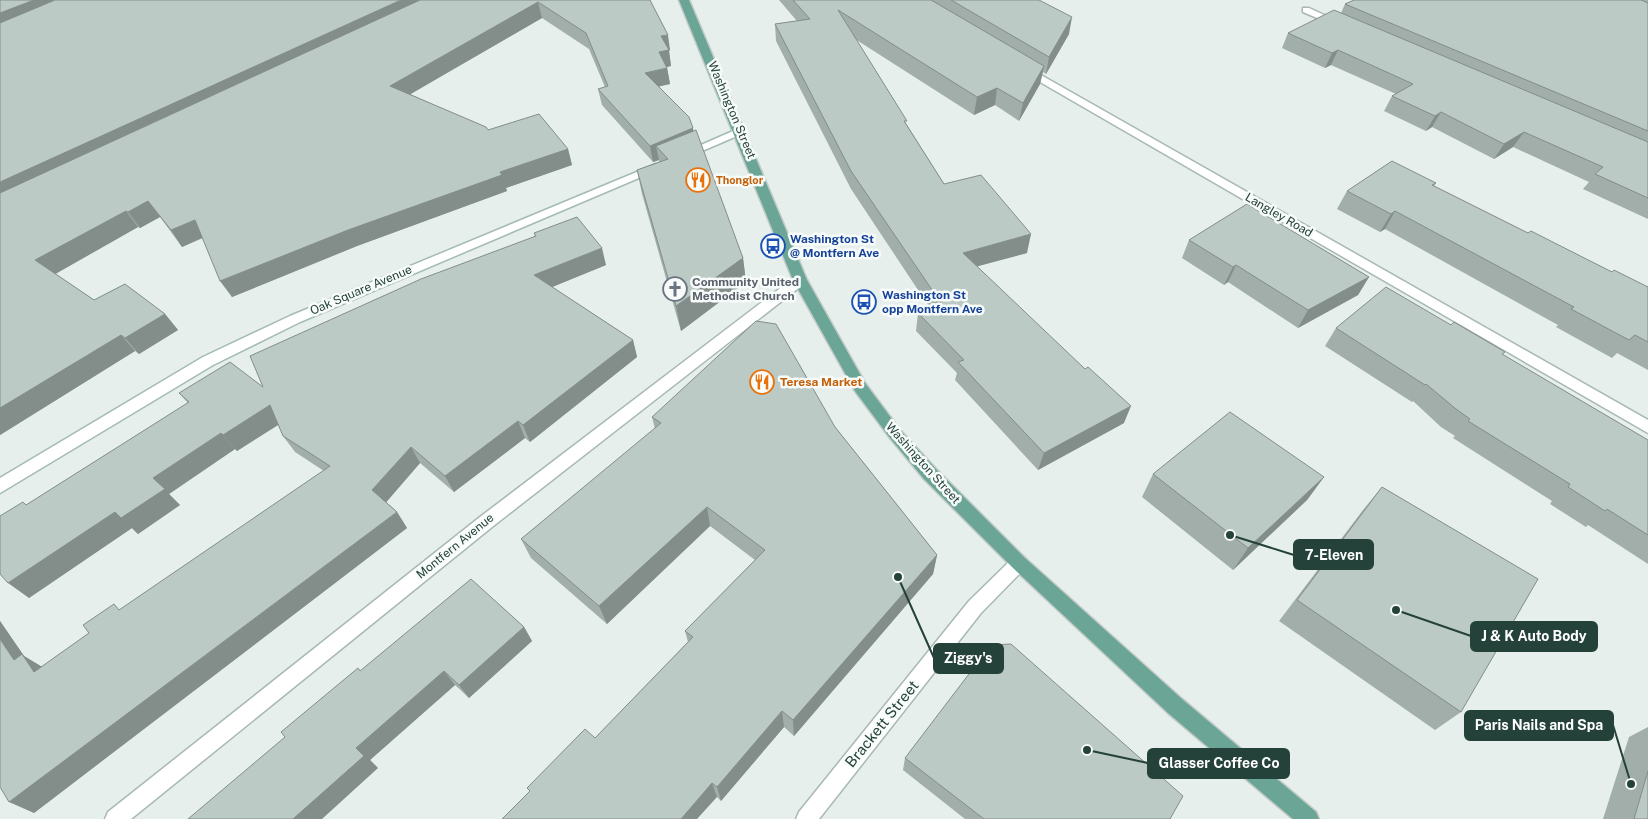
<svg xmlns="http://www.w3.org/2000/svg" width="1648" height="819" font-family="'Public Sans',sans-serif">
<style>
.lines{fill:none;stroke-linecap:round;stroke-linejoin:round}
.street-casing{stroke:#a8b8b2;stroke-width:3}
.secondary-casing{stroke:#a4bbb3;stroke-width:3}
.primary-casing{stroke:#c2cac8;stroke-width:3}
.street{fill:#fff;fill-rule:evenodd}
.secondary{fill:#fff;fill-rule:evenodd}
.primary{fill:#6aa596;fill-rule:evenodd}
.wall{fill:#a1aea9}
.shaded-wall{fill:#838d89}
.building{fill:#bbcac4;stroke:#838d89}
.labels{text-anchor:middle;stroke-width:5;stroke-linejoin:round;paint-order:stroke}
.far-food-label{font-size:11px;font-weight:bold;fill:#c56008;stroke:#f7fbf9;text-anchor:start}
.street-label{font-size:12px;fill:#24423a;stroke:#f7fbf9}
.transit-label{font-size:12px;font-weight:bold;fill:#164399;stroke:#f7fbf9;text-anchor:start}
.worship-label{font-size:12px;font-weight:bold;fill:#5b616d;stroke:#f7fbf9;text-anchor:start}
.food-label{font-size:12px;font-weight:bold;fill:#c56008;stroke:#f7fbf9;text-anchor:start}
.near-street-label{font-size:15px;fill:#24423a;stroke:#f7fbf9}
.leader{fill:none;stroke:#24423a;stroke-width:2}
.callout-dot{fill:#24423a;stroke:#f7fbf9;stroke-width:2}
.callout{fill:#24423a;stroke:#24423a;stroke-width:2}
.callout-label{font-size:14px;text-anchor:middle;font-weight:bold;fill:#fff}
</style>
<rect width="100%" height="100%" fill="#e6efeb"/>
<g class="lines">
<g class="street-casing">
<path id="street" d="M1303 8H1309L1344 24 1336 26 1303 12Z
M1025 66 1648 420V433L1021 71 1020 69Z
M800 276 807 280 805 283 492 527 131 819H105L108 812 480 517 795 277Z
M1019 555 1025 558 1028 563 1025 568 981 613 819 819H796L799 812 969 601 1013 558Z"/>
</g>
<g class="secondary-casing">
<path id="secondary" d="M740 128 744 129V133L688 157H680L678 155Z
M656 164 660 165V169L300 322 213 365 0 493V478L203 357 290 316Z"/>
</g>
<g class="primary-casing">
<path id="primary" d="M679 0H689L807 280 865 383 900 430 936 469 1025 558 1182 699 1316 812 1319 819H1293L1168 713 1013 568 924 479 890 438 855 391 793 280Z"/>
</g>
<use href="#street" class="street"/>
<use href="#secondary" class="secondary"/>
<use href="#primary" class="primary"/>
</g>
<path class="wall" d="M0 0H650L670 50 669 51 671 66 667 67 670 84 659 86 693 131 743 258 746 282 681 331 642 194 637 170 659 162V160L653 162 602 105 598 89 605 87 589 49 542 18 410 94 488 130 568 149 572 165 506 188 507 191 357 246 232 297 203 238 182 247 160 217 140 228 138 227 55 274 94 300 165 314 178 330 139 354 135 351 0 435Z
M779 0H1039L1069 34 1046 74 1043 72 1040 84 1019 121 995 105 974 115 855 39 907 125 944 184 1027 253 977 266 1124 423 1038 470 955 380 957 373 916 331 918 313 930 308 851 189 776 41 775 24 797 21Z
M1354 0H1648V219L1583 189 1589 182 1513 147 1494 159 1432 127 1426 131 1384 111 1392 96 1396 94 1331 65 1325 68 1282 48 1288 33 1341 13 1345 4Z
M1436 183 1434 186 1528 233 1612 272 1648 287V370L1617 353 1612 358 1556 327 1558 325 1385 229 1380 232 1337 209 1347 191Z
M534 233 606 265 552 287 633 340 637 357 530 442 525 438 454 492 420 463 386 502 397 512 407 528 34 813 0 787V621L24 656 42 667 121 610 324 471 295 452 283 436 278 424 237 451 235 449 169 494 180 505 138 534 132 528 29 598 27 505 188 403 179 393 263 387 535 236Z
M1189 240 1369 277 1358 295 1298 328 1228 282 1224 285 1182 258Z
M1451 325 1648 440V564L1588 525 1586 527 1550 504 1552 501 1453 438 1455 436 1441 427 1413 401 1412 402 1325 346 1336 328Z
M652 417 835 427 937 555 933 574 794 736 784 727 721 801 717 797 530 791 527 788 595 738 688 642 685 631 755 560 710 526 607 624 531 558 521 539 655 429Z
M1153 474 1324 477 1307 500 1233 570 1142 497Z
M1382 487 1461 712 1435 730 1279 621 1363 510Z
M524 627 532 641 469 698 455 685 370 760 378 768 285 737 360 671Z
M1648 727V819H1603L1629 737Z
M905 758 1170 819H965L903 770Z"/>
<path class="shaded-wall" d="M34 0H82L0 33V13Z
M401 0H439L0 205V182Z
M538 2 542 18 397 102 390 86Z
M1072 17 1069 34 1046 74 1049 57Z
M668 35 670 50 669 51 671 66 661 68 659 52 661 36Z
M1338 50 1331 65 1325 68 1332 53Z
M1044 66 1040 84 1019 121 1023 103Z
M667 68 670 84 648 89 645 73Z
M997 88 995 105 974 115 977 97Z
M1441 112 1432 127 1426 131 1435 116Z
M693 128 695 145 656 146 659 160 653 162 650 146Z
M1524 132 1513 147 1494 159 1504 144Z
M568 149 572 165 506 188 507 191 357 246 232 297 220 281 348 230 500 172Z
M148 201 160 217 140 228 128 212Z
M126 211 138 227 50 277 35 260Z
M1395 211 1385 229 1380 232 1391 214Z
M195 220 206 236 182 247 171 230Z
M1031 234 1027 253 960 271 963 253Z
M602 248 606 265 540 292 534 275Z
M743 258 746 282 681 331 676 306Z
M1236 265 1228 282 1224 285 1233 267Z
M1369 277 1358 295 1298 328 1308 310Z
M165 314 178 330 139 354 125 338Z
M121 335 135 351 0 435V408Z
M633 340 637 357 530 442 523 425Z
M270 405 283 422 237 451 223 435Z
M1131 406 1124 423 1038 470 1044 453Z
M518 421 525 438 454 492 445 476Z
M221 433 235 449 169 494 180 505 138 534 132 528 29 598 8 583 153 478Z
M411 447 420 463 383 506 372 490Z
M1324 477 1307 500 1233 570 1248 548Z
M707 507 710 526 607 624 599 606Z
M397 512 407 528 34 813 9 802Z
M937 555 933 574 794 736 793 720Z
M0 621 24 656 44 668 56 686 14 660 0 639Z
M524 627 532 641 469 698 459 685Z
M444 671 455 685 370 760 378 768 322 819H293L356 748Z
M782 711 784 727 721 801 717 787Z
M712 783 717 797 697 819H681Z"/>
<path class="building" d="M0 0H34L0 13Z
M55 0H401L0 182V23Z
M420 0H650L668 35 661 36 669 50 659 52 667 68 645 73 689 117 693 128 650 146 598 89 608 86 586 33 538 2 390 86 486 127 488 130 539 114 568 149 500 172 502 175 348 230 220 281 195 220 171 230 148 201 128 212 126 211 35 260 94 300 125 284 165 314 125 338 121 335 0 408V193Z
M793 0H931L1044 66 1023 103 997 88 977 97 838 10 907 121H904L944 184 981 175 1031 234 963 253 1085 369 1088 367 1131 406 1044 453 958 362 964 360 918 313 941 303 851 171 775 24 810 19Z
M951 0H1039L1072 17 1049 57Z
M1354 0H1641L1648 3V131L1345 4Z
M1334 10 1648 142V198L1595 174 1603 167 1524 132 1504 144 1441 112 1435 116 1392 96 1413 84 1338 50 1332 53 1288 33Z
M696 130 743 258 676 306 637 170 668 159 656 146Z
M1392 161 1436 183 1432 185 1528 233 1531 231 1612 272 1614 270 1648 287V342L1635 335 1629 340 1571 309 1574 307 1395 211 1391 214 1347 191Z
M1247 204 1369 277 1308 310 1236 265 1233 267 1189 240Z
M577 217 602 248 534 275 633 340 523 425 518 421 445 476 411 447 372 490 397 512 9 802 0 787V639L14 660 22 654 34 672 89 633 83 625 114 604 119 610 330 466 283 436 270 405 223 435 221 433 153 478 165 489 121 518 115 512 8 583 0 574V516L23 502 26 505 189 402 179 393 230 362 263 387 250 356 421 279 536 236 534 233Z
M1386 287 1451 325 1454 322 1505 352 1502 354 1648 440V535L1607 509 1605 511 1568 487 1570 484 1468 421 1470 419 1456 409 1426 384 1425 385 1336 328Z
M756 321 776 324 835 427 937 555 793 720 782 711 717 787 712 783 681 819H502L530 791 527 788 585 729 595 738 693 637 685 631 765 550 707 507 599 606 521 539 661 423 652 417Z
M1230 412 1324 477 1248 548 1153 474Z
M1382 487 1538 579 1461 712 1297 600Z
M471 579 524 627 459 685 444 671 356 748 364 756 293 819H188L285 737 281 732 358 668 360 671Z
M1011 644 1183 796 1170 819H984L905 758 991 645Z
M1648 771V819H1634Z"/>
<defs>
<g id="restaurant-ring" transform="scale(1.25)"><circle r="9.5" fill="#f7fbf9" stroke="#e8710a" stroke-width="1.5"/><path d="M-5-6h1v4h1v-4h1v4h1v-4h1v5L-1.5 .5V6h-2V.5L-5-1ZM5-6V6H3V1.5H1.5Q1.5-4 5-6Z" fill="#e8710a"/></g>
<g id="bus-ring" transform="scale(1.25)"><circle r="9.5" fill="#f7fbf9" stroke="#1a4fb4" stroke-width="1.5"/><path d="M-5-6H5V4H4V6H2V4H-2V6H-4V4H-5ZM-3.5-4V0h7V-4ZM-3.5 1.2v1.5H-2V1.2ZM2 1.2v1.5H3.5V1.2Z" fill="#1a4fb4"/></g>
<g id="church-ring" transform="scale(1.25)"><circle r="9.5" fill="#f7fbf9" stroke="#6b7280" stroke-width="1.5"/><path d="M-1.2-6h2.4v3.5h3.3v2.4h-3.3V6h-2.4V-.1h-3.3v-2.4h3.3Z" fill="#6b7280"/></g>
</defs>
<g fill-rule="evenodd">
<use href="#restaurant-ring" x="698" y="180"/>
<use href="#bus-ring" x="773" y="246"/>
<use href="#church-ring" x="675" y="289"/>
<use href="#bus-ring" x="864" y="302"/>
<use href="#restaurant-ring" x="762" y="382"/>
</g>
<g class="labels">
<g class="far-food-label">
<text x="716" y="184">Thonglor</text>
</g>
<g class="street-label">
<text transform="translate(732 110) rotate(67)" y="4">Washington Street</text>
<text transform="translate(1279 215) rotate(30)" y="4">Langley Road</text>
<text transform="translate(361 290) rotate(-23)" y="4">Oak Square Avenue</text>
<text transform="translate(923 463) rotate(48)" y="4">Washington Street</text>
<text transform="translate(455 546) rotate(-39)" y="4">Montfern Avenue</text>
</g>
<g class="transit-label">
<text x="790" y="243">Washington St<tspan x="790" dy="14">@ Montfern Ave</tspan></text>
<text x="882" y="299">Washington St<tspan x="882" dy="14">opp Montfern Ave</tspan></text>
</g>
<g class="worship-label">
<text x="692" y="286">Community United<tspan x="692" dy="14">Methodist Church</tspan></text>
</g>
<g class="food-label">
<text x="780" y="386">Teresa Market</text>
</g>
<g class="near-street-label">
<text transform="translate(882 724) rotate(-51)" y="5">Brackett Street</text>
</g>
</g>
<path class="leader" d="M1230 535L1294 555M1396 610L1471 636M898 577L934 658M1631 784L1613 725M1087 750L1148 763"/>
<g class="callout-dot">
<circle cx="1230" cy="535" r="5"/>
<circle cx="1396" cy="610" r="5"/>
<circle cx="898" cy="577" r="5"/>
<circle cx="1631" cy="784" r="5"/>
<circle cx="1087" cy="750" r="5"/>
</g>
<g class="callout">
<rect x="1294" y="540" width="79" height="29" rx="5"/>
<rect x="1471" y="622" width="126" height="29" rx="5"/>
<rect x="934" y="644" width="69" height="29" rx="5"/>
<rect x="1465" y="711" width="148" height="29" rx="5"/>
<rect x="1148" y="749" width="141" height="29" rx="5"/>
</g>
<g class="callout-label">
<text x="1334" y="560">7-Eleven</text>
<text x="1534" y="641">J &amp; K Auto Body</text>
<text x="968" y="663">Ziggy's</text>
<text x="1539" y="730">Paris Nails and Spa</text>
<text x="1219" y="768">Glasser Coffee Co</text>
</g>
</svg>
